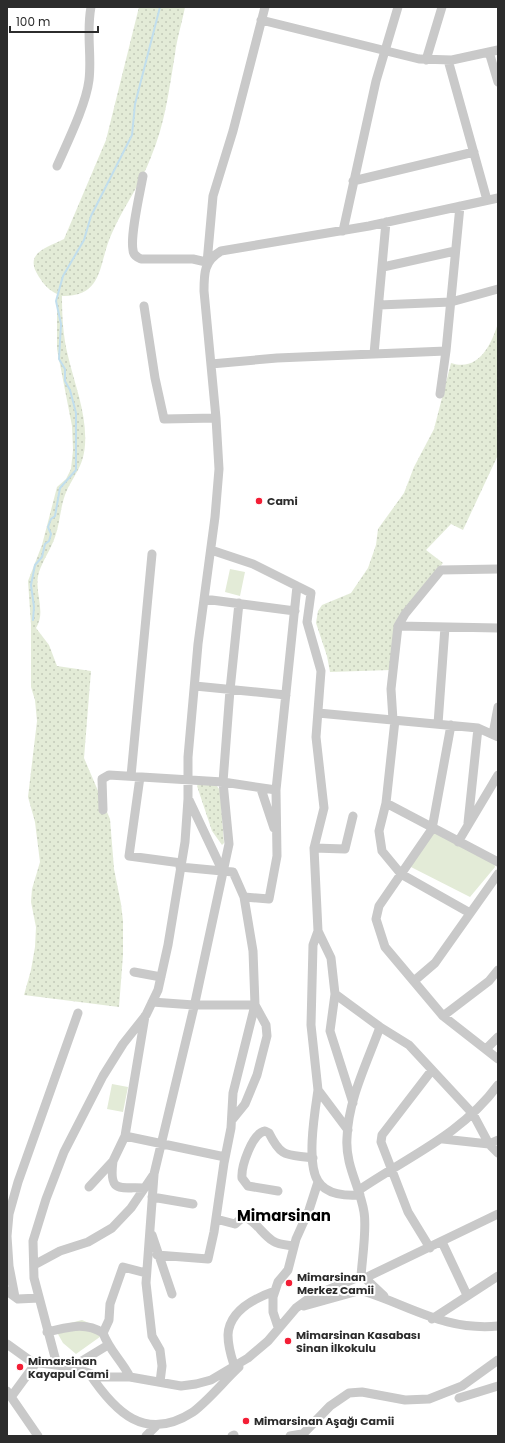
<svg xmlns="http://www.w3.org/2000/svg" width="505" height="1443" font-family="Poppins,sans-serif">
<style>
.grass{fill:url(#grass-dots)}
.green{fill:#e3ebd7}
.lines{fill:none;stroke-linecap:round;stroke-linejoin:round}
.stream{stroke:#c1deed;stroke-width:2}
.minor{stroke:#c9c9c9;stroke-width:9}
.poi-dot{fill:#f31e35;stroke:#fff;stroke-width:1.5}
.labels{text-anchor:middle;stroke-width:4;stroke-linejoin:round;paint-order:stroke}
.poi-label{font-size:11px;font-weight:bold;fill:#2c2c2c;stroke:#fff;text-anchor:start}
.district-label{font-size:15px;font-weight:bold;fill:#000;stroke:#fff}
</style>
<defs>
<pattern id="grass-dots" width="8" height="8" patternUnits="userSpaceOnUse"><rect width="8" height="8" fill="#e3ebd7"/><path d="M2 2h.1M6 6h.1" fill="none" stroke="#c3cab9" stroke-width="1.8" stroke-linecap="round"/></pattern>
</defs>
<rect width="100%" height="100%" fill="#fff"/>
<path class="grass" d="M139 7H185C182 23 177 38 175 54 169 90 165 124 151 157 141 184 123 207 112 233 98 262 105 297 62 296 62 316 63 336 68 356 75 386 87 414 85 445 83 469 73 475 65 495 60 509 60 523 55 537 51 549 43 560 39 572 33 592 47 611 36 628L49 645 57 666 91 671 84 758 110 819 114 869 121 904 123 921V955L119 1007 24 995 31 970 35 947 36 927 31 902 32 889 40 862 35 822 28 797 37 721 35 700 31 687V624L28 581 42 545 57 487 66 479 71 469 73 450 72 426 57 349V294C49 290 44 285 39 277 23 253 46 248 64 239L106 140Z
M498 323V455L463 530 451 524 426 550 443 563 402 612 391 670 330 672 327 656 316 623 318 611 322 605 351 593 368 568 376 545 378 529 404 493 414 467 434 429 451 363C478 372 491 346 498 323Z
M199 783 216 785 220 790 224 843 222 845 212 831 197 786Z"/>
<path class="green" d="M230 569 245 572 240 596 225 592Z
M432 830 493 859 495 867 470 897 407 865Z
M112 1084 128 1087 123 1112 107 1109Z
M82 1320 91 1324 104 1334 76 1354 63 1343 54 1327Z"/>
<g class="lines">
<path class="stream" d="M33 620 34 607 31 585 35 565 42 557 45 544 49 541 51 534 48 527 51 519 55 516 60 488 76 470V413L70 390 65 381V369L59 359 61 324 56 301 63 276 84 240 91 216 132 135 135 104 160 7"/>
<path class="minor" d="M261 20 419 59 452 60 498 50
M489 52 498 82
M426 60 442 7
M448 60 487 200
M57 166C67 143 86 105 89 80 92 55 86 33 91 7
M143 176C140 193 130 235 133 250 133 255 137 257 141 259H193L206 262
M353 181 474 152
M343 231 376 81 398 7
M207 263 213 196 233 131 265 7
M383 267 455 251
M379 305 451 302 498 289
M144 306 155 378 164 419 216 418
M374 354 386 222
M211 364 277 358 446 351
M440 394 446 351 460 206
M211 550 253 564 311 593 307 622 321 671 316 737 324 808 314 848 318 931 331 958 335 994 330 1031 353 1103
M204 599 295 611
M398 626 498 628
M195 686 286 695
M318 713 478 728 498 737
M393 720 391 689 398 626 405 614 441 570 498 569
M395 720 386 803 379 831 382 851 401 874 470 913
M438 724 445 627
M451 725 432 829 379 906 376 919 385 947 443 1016 498 1059
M493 734 498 707
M131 776 152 554
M140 777 129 856 181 863
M261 789 274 828
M386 803 498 862
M103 810 102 779 109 775 223 782 276 790
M468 823 478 728
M458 842 498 775
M314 848 345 849 353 816
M223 872 229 844 223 782 230 690 239 603
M244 897 269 899 277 856 276 790 297 586
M318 931 313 945 311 1025 318 1090 348 1130
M134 972 161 977
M414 981 435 963 498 874
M335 994 380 1027 409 1045 473 1114 489 1144 498 1153
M152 1002 194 1005H255L253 951 244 897 233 872 180 867
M443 1016 489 981 498 970
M486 1049 498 1037
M318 1090C315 1111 306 1163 318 1181 326 1195 347 1196 360 1195
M232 1120 245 1104 257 1075 267 1036 266 1025 255 1005
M125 1136 225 1157
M443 1139 489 1144 498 1140
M113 1161C109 1193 118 1187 144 1188
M154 1175 146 1283 152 1336 160 1350 162 1366 160 1382
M89 1187 113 1161 125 1136 145 1016
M359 1190C409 1156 461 1135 498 1085
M278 1191 248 1186 242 1178C241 1167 252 1133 265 1131L269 1133C282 1159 287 1154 313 1158
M152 1197 193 1204
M216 1219 235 1224 242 1218H247C258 1224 263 1235 273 1241 279 1245 287 1245 294 1246
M152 1235 172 1294
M442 1242 467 1295
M430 1248 408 1212 381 1142 382 1135 432 1070
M157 1255 208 1259 214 1232 224 1163 231 1128 233 1093 255 1005
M34 1265 60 1251 88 1242 112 1228 131 1208 154 1174 194 1007 223 872 189 800
M361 1277C362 1259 367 1229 364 1212 360 1187 345 1165 347 1138 348 1100 367 1063 380 1027
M365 1278 498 1214
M367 1280 384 1296
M7 1291 18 1299 39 1298
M363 1291C411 1306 445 1331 498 1326
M15 1297 9 1266 7 1236 9 1214 18 1182 78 1013
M304 1306 358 1291
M432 1319 498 1276
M278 1327 273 1312V1297L278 1282 288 1270 296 1239 309 1210 318 1182
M47 1332C67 1328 84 1321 103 1333
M7 1344 32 1362 72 1367 100 1377H130L181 1386 196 1384 211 1380 248 1358 268 1341 296 1308 311 1297 356 1278
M57 1365 34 1278 33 1241 46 1199 64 1152 103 1076 123 1044 146 1015 158 990 168 945 185 842 188 799V757L198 644 215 517 219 469 216 418 204 291C204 273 204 261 221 251L369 226 498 198
M234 1365C231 1356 228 1345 228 1335 229 1311 255 1298 275 1291
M72 1367 108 1345
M89 1373C115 1412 145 1443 193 1412 209 1400 224 1381 239 1367
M130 1377C122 1361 109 1350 103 1333L109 1320 110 1304 123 1267 146 1273
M7 1391 38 1436
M11 1397 36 1363
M459 1398 498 1386
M146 1436 156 1426
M232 1436 234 1435
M290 1436 302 1434
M301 1436 330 1406 349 1393 362 1392 405 1400 429 1399 462 1386 498 1360"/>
</g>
<g class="poi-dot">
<circle cx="259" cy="501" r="4"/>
<circle cx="289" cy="1283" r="4"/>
<circle cx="288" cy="1341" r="4"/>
<circle cx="20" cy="1367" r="4"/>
<circle cx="246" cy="1421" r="4"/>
</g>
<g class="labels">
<g class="poi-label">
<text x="267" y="505">Cami</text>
<text x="297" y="1281">Mimarsinan<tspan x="297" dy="13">Merkez Camii</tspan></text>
<text x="296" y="1339">Mimarsinan Kasabası<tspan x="296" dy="13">Sinan İlkokulu</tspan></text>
<text x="28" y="1365">Mimarsinan<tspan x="28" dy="13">Kayapul Cami</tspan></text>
<text x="254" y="1425">Mimarsinan Aşağı Camii</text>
</g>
<g class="district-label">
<text x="284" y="1221">Mimarsinan</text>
</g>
</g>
<rect width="505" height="1443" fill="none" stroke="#2c2c2c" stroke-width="16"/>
<path d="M10 26v6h88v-6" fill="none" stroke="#2c2c2c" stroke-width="2"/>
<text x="16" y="26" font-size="12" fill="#2c2c2c" stroke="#ffffff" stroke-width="3" paint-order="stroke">100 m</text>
</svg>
